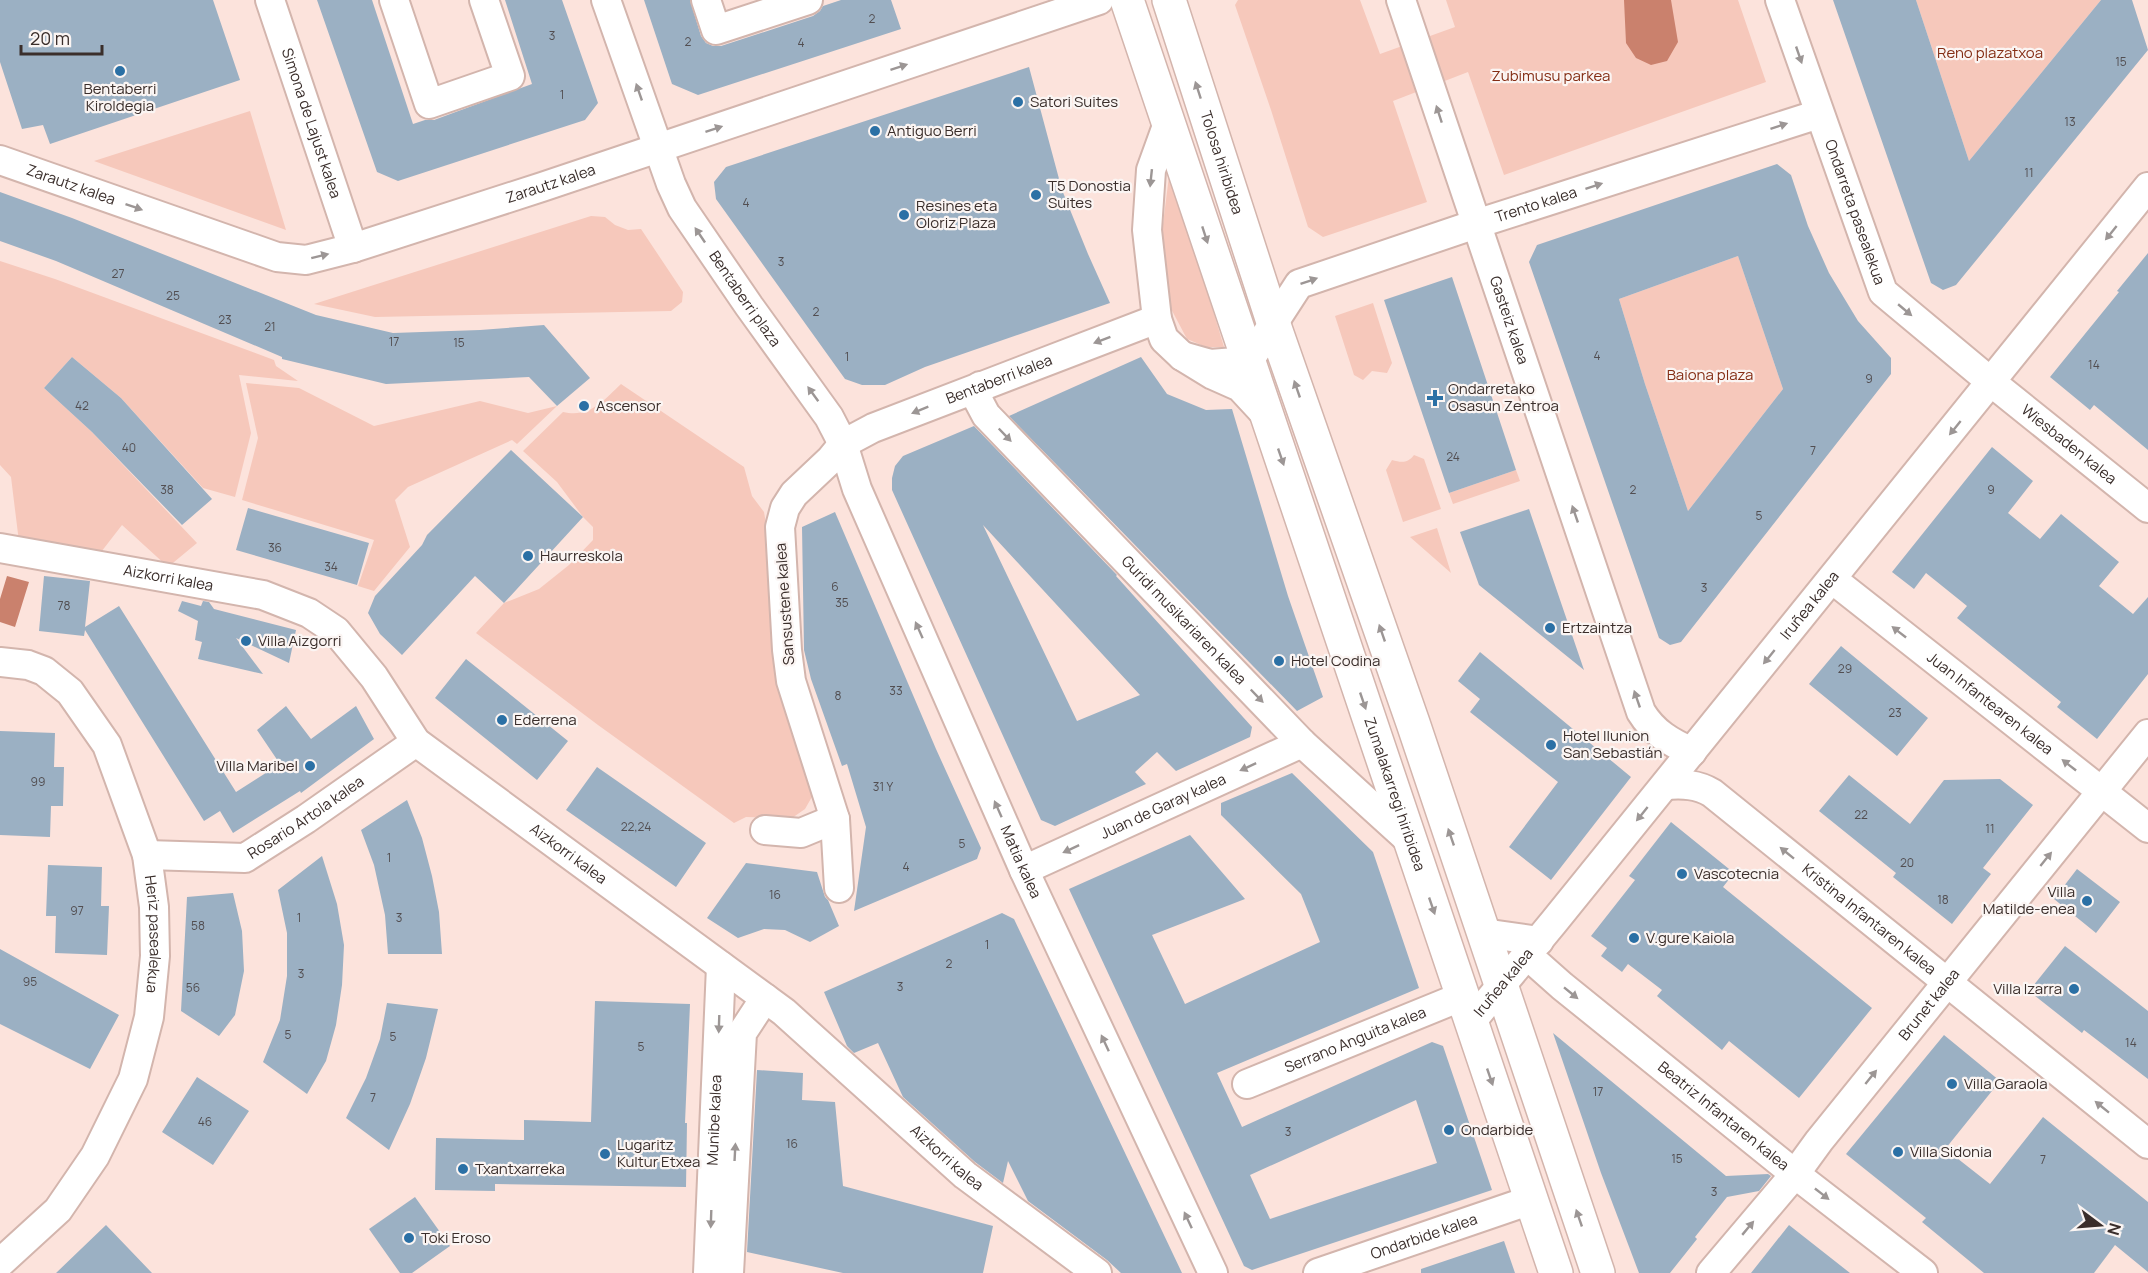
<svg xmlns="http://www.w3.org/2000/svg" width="2148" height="1273" font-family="Manrope,sans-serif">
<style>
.green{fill:#f6c8bb}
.water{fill:#ca816d}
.building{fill:#9bb0c3;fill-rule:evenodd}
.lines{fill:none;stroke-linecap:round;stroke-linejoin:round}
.minor-casing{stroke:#d3b5ad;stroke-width:32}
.major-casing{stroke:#d3b5ad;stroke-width:36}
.minor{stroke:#fff;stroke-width:28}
.major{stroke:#fff;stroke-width:33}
.oneway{fill:#9c9695}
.poi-dot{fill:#2b70a5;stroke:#fbf5f3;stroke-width:2}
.labels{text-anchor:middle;stroke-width:4.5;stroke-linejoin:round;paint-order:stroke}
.number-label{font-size:12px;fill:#524e51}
.park-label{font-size:15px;fill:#842d14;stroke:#fbf5f3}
.poi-label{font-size:15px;fill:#3a2e2b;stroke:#fbf5f3;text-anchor:start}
.street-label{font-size:15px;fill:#3a2e2b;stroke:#fbf5f3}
</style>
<rect width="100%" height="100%" fill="#fce3dc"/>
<path class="green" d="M1238 0H1360L1380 54 1455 27 1446 0H1738L1766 82 1504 175 1468 72 1393 101 1427 202 1323 237 1308 227 1271 110 1235 5Z
M1916 0H2101L1969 161Z
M250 111 286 230 94 161Z
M1170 168 1224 347H1206L1187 339 1168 303 1161 240Z
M591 216 605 217 615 225 628 230 641 229 683 292 682 302 671 311 375 317 314 304Z
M1738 256 1783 389 1688 511 1645 384 1619 299Z
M0 261 55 279 274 360 276 366 298 381 239 375 251 433 235 497 203 488 121 398 72 357 44 388 92 432 197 543 168 567 122 525 98 556 19 542 11 477 0 465Z
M1373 303 1392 363 1387 373 1372 371 1363 380 1354 375 1335 316Z
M246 383 299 388 374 426 480 401 528 413 557 406 517 444 512 440 408 487 395 500 410 547 374 591 358 586 374 540 242 500 258 438Z
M621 384 744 467 752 496 764 512 813 795 805 809 792 818 746 817 734 823 598 725 476 633 504 603 539 589 569 565 593 540V527L583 517 557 482 523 451 563 412C590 418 603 401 621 384Z
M1414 455 1424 459 1441 509 1403 522 1386 470 1392 460C1402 463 1408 463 1414 455Z
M1516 470 1520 481 1453 504 1449 493Z
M1437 528 1451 573 1410 537Z"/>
<path class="water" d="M1624 0H1671L1678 42 1667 61 1651 65 1636 58 1626 43Z
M7 576 29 582 15 627 0 622V599Z"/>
<path class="building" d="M0 0H213L240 80 50 144 43 125 22 129 0 62Z
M317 0H372L413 124 425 120H434L532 84 505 0H562L598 103 585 120 398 181 377 172Z
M644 0H690L701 36 706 43 713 46H721L813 16 820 11 823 6 841 0H891L901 29 698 95 672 84Z
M1833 0H1916L1969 161 2101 0H2132L2148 50 1956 285 1943 290 1931 283Z
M1029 67 1062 190 1088 254 1110 303 925 367 885 385H862L845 379 716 199 714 182 726 167Z
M1777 164 1791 175 1808 226 1829 273 1858 321 1891 358V374L1681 642 1670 645 1659 638 1529 262 1537 245ZM1738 256 1783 389 1688 511 1645 384 1619 299Z
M0 192 72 218 316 315 393 333 480 330 544 325 590 378 557 406 529 377 386 384 282 359V357L56 261 0 241Z
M2148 253V450L2094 405 2090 410 2050 377 2119 292 2117 291Z
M1452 277 1516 470 1449 493 1384 300Z
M72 357 121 398 212 499 182 525 92 432 44 388Z
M1141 357 1167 394 1206 410 1232 409 1288 596 1323 697 1297 711 1009 416Z
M974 426 1117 575 1116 576 1252 727 1250 737 1176 771 1157 752 1135 772 1146 784 1055 826 1041 820 892 490V478L895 466 903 456ZM983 525 1140 695 1077 721Z
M1992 447 2033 481 2008 513 2040 539 2061 514 2119 562 2099 586 2133 614 2148 597V674L2097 739 2057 707 2061 702 1957 618 1967 606 1926 573 1914 589 1892 572Z
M511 450 583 517 504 603 475 576 402 655 380 634 368 613 375 596 422 545 427 535Z
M248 508 369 543 357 585 236 550Z
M1529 509 1584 670 1479 585 1460 532Z
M835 512 936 749 981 848 977 859 854 911 866 827 847 764 842 766 811 679 804 650 802 527Z
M44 576 90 581 85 627 119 606 236 792 280 764 257 730 286 706 311 739 356 706 374 739 301 793 300 791 233 833 220 811 204 821 85 630 84 636 39 631Z
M182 601 201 606 203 601 209 602 214 609 296 630 289 663 236 638 263 674 198 659 202 642 195 640 198 621 178 611Z
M1841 646 1928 718 1897 756 1809 684Z
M1480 652 1631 777 1551 880 1509 847 1558 782 1470 712 1480 699 1458 681Z
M466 659 568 741 537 780 435 698Z
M0 731 55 733 54 767H64L63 806H51L50 837 0 835Z
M597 767 706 843 676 887 566 810Z
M1292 773 1373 852 1419 988 1217 1073 1242 1127 1432 1042 1443 1046 1492 1190 1252 1270 1244 1266 1069 889 1190 835 1245 899 1152 935 1185 1004 1320 942 1301 894 1221 815V803ZM1416 1100 1437 1163 1270 1219 1250 1175Z
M1849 775 1910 824 1944 780 2000 779 2033 805 1983 868 1991 874 1952 924 1893 877 1896 873 1819 811Z
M407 800 422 838 432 876 439 912 442 954H388L385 915 374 865 361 830Z
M1671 822 1734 873 1723 887 1872 1008 1799 1098 1729 1041 1722 1050 1657 996 1662 990 1628 964 1622 972 1601 956 1607 948 1591 936 1635 880 1629 876Z
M322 856 337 904 344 945 342 985 336 1025 326 1061 307 1094 263 1062 280 1020 287 976V933L278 890Z
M746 863 817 872 825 897 828 900 839 926 810 942 785 930 764 929 738 938 707 918Z
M48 865 102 867 101 906H109L107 955 55 953 56 916H46Z
M2077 869 2120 902 2096 933 2054 899Z
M233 893 242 931 244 971 235 1015 219 1036 181 1011 187 897Z
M1002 913 1014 919 1182 1273H1121L1107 1260 1028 1201 1008 1161 1003 1183 975 1162 903 1097 878 1043 854 1053 847 1046 824 992Z
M2065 946 2148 1011V1079L2084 1030 2082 1033 2029 991Z
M0 949 119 1015 90 1069 0 1024Z
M595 1001 690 1004 685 1123H687L686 1187 495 1184V1191L435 1190 436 1138 524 1140V1120L591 1122Z
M387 1003 438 1009 426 1058 410 1104 389 1150 346 1118 366 1078 380 1039Z
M1553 1033 1726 1176 1768 1174 1771 1176 1759 1191 1727 1197 1695 1237 1697 1239 1670 1273H1639L1601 1173Z
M1944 1035 2000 1081 1946 1148 1948 1151 1990 1184 2043 1117 2148 1202V1272L2115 1245 2094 1273H1984L1922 1222 1926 1218 1846 1154Z
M757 1070 803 1073 802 1100 835 1102 843 1186 993 1226 983 1273H843L747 1252Z
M197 1077 249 1111 213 1165 162 1132Z
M415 1197 450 1246 412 1273H400L369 1229Z
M106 1225 152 1273H56Z
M1789 1225 1850 1273H1751Z
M1504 1241 1515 1273H1421V1269Z"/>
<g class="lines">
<g class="minor-casing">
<g id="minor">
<path id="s1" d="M270 0 353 248"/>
<path d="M394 0 429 104 510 76 484 0"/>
<path id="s2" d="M606 0 671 184 682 208 749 306 829 417 843 444 857 489 1024 870 1213 1273"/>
<path d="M706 0 716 30 808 0"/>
<path id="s3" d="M1401 0 1641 712C1654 733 1670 742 1692 752"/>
<path id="s4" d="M1780 0 1883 292 1991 382 2148 508"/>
<path d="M1168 123 1151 170 1147 230 1157 319 1164 339 1182 356 1213 375 1240 387 1265 414"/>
<path id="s5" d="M0 160 277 257 306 260 353 248 542 187 1099 0"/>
<path id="s6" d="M1182 356 1210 364 1249 361 1299 284 1476 224 1819 114"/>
<path id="s7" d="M980 386 978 400 986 415 1302 743 1410 841"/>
<path id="s8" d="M0 548 263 595 309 613 336 631 374 677 416 742 784 1012 965 1175 1097 1273"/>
<path id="s9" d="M1832 579 2148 828"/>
<path id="s10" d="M0 662 28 665 44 671 70 692 107 745 147 855 154 907 155 956 149 1017 133 1079 95 1156 58 1210 0 1263"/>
<path id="s11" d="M1666 785C1683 784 1697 784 1712 793L2148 1144"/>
<path d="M765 830 801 833 835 819"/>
<path id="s12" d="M147 855 245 858 306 819 416 742"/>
<path id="s13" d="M1024 870 1302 743"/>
<path id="s14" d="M839 888 835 819 791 681 787 650 780 527 785 508 794 494 830 460 843 444 873 428 1157 319"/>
<path d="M1483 933 1539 941"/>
<path id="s15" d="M1527 955 1562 986 1795 1174 1923 1273"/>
<path id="s16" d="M1471 1022 1553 923 2148 187"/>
<path id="s17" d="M1247 1084 1463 996"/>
<path id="s18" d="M708 1273 721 966"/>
<path d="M729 1273 742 1033 765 998"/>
<path id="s19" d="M1318 1273 1531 1200"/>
<path id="s20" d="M1711 1273 1795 1174 1819 1141 2148 734"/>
</g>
</g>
<g class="major-casing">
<g id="major">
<path id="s21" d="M1127 0 1556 1273"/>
<path id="s22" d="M1169 0 1274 325 1413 723 1598 1273"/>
</g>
</g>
<use href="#minor" class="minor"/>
<use href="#major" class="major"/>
</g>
<defs><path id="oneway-solid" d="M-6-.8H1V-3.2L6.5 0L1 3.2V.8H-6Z" transform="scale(1.5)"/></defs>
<g class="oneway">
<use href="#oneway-solid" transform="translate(1799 55) rotate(71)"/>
<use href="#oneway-solid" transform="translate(899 67) rotate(-18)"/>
<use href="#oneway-solid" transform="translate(1198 90) rotate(-108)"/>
<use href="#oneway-solid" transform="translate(639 92) rotate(-109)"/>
<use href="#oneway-solid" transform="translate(1439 114) rotate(-108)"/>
<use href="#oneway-solid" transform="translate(1779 126) rotate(-18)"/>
<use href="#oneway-solid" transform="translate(714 129) rotate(-18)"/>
<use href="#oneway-solid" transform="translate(1151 178) rotate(96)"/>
<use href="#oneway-solid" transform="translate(1594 186) rotate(-18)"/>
<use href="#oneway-solid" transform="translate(134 207) rotate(19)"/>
<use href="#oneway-solid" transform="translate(2111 233) rotate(129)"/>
<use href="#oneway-solid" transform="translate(700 235) rotate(-124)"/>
<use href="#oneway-solid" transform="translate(1205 235) rotate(72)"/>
<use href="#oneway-solid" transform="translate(320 256) rotate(-14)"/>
<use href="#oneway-solid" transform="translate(1309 281) rotate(-19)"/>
<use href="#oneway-solid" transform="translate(1905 310) rotate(40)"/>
<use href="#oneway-solid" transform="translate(1102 340) rotate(159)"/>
<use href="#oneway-solid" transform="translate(1297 389) rotate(-109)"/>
<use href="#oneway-solid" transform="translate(813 394) rotate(-126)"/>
<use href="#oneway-solid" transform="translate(920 410) rotate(158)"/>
<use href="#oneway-solid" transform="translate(1955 428) rotate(129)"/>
<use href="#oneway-solid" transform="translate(1005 435) rotate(46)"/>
<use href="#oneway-solid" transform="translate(1281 457) rotate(71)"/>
<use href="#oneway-solid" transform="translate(1575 514) rotate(-109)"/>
<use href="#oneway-solid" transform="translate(919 630) rotate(-114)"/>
<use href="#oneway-solid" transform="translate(1899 632) rotate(-142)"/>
<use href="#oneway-solid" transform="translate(1382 633) rotate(-109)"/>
<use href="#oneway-solid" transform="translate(1769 657) rotate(129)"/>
<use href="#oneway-solid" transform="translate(1257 696) rotate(46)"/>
<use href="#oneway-solid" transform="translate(1637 699) rotate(-109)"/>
<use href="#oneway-solid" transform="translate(1363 701) rotate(71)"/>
<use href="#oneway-solid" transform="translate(2069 765) rotate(-142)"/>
<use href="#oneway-solid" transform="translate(1248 767) rotate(155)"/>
<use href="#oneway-solid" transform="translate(998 809) rotate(-114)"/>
<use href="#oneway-solid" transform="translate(1642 814) rotate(129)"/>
<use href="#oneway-solid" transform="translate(1451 837) rotate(-109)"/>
<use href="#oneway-solid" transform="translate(1071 849) rotate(155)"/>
<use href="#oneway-solid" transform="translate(1787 853) rotate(-141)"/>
<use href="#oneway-solid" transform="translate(2046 859) rotate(-51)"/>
<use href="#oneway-solid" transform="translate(1432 906) rotate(71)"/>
<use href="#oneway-solid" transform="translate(1571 993) rotate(39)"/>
<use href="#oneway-solid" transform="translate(719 1024) rotate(92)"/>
<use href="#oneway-solid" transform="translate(1105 1043) rotate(-115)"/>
<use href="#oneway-solid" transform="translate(1490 1077) rotate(71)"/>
<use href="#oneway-solid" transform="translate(1871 1077) rotate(-51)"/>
<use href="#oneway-solid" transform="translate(2102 1107) rotate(-141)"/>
<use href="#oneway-solid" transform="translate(735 1152) rotate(-87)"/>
<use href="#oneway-solid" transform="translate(1822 1194) rotate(38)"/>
<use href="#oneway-solid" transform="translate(1579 1218) rotate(-109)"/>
<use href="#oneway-solid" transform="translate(711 1219) rotate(92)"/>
<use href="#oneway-solid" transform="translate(1188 1220) rotate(-115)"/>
<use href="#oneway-solid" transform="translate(1748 1228) rotate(-50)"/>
</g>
<g class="poi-dot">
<circle cx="120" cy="71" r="6"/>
<circle cx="1018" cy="102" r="6"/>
<circle cx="875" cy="131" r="6"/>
<circle cx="1036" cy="195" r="6"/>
<circle cx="904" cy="215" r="6"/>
<path d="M1432 389h6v6h6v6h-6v6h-6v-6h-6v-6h6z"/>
<circle cx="584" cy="406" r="6"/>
<circle cx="528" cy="556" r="6"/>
<circle cx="1550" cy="628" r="6"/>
<circle cx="246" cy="641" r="6"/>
<circle cx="1279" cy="661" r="6"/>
<circle cx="502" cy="720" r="6"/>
<circle cx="1551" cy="745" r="6"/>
<circle cx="310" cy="766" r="6"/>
<circle cx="1682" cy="874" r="6"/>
<circle cx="2087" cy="901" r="6"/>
<circle cx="1634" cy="938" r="6"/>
<circle cx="2074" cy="989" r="6"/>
<circle cx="1952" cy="1084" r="6"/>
<circle cx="1449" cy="1130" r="6"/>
<circle cx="1898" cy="1152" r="6"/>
<circle cx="605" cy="1154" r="6"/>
<circle cx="463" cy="1169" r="6"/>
<circle cx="409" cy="1238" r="6"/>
</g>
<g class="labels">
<g class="number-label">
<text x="872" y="23">2</text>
<text x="552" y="40">3</text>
<text x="688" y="46">2</text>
<text x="801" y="47">4</text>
<text x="2121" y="66">15</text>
<text x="562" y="99">1</text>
<text x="2070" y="126">13</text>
<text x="2029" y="177">11</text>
<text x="746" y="207">4</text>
<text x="781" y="266">3</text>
<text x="118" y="278">27</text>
<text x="173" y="300">25</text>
<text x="816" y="316">2</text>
<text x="225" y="324">23</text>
<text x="270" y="331">21</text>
<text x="394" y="346">17</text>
<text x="459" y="347">15</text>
<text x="1597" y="360">4</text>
<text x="847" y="361">1</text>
<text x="2094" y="369">14</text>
<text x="1869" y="383">9</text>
<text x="82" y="410">42</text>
<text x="129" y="452">40</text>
<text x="1813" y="455">7</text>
<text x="1453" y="461">24</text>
<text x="167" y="494">38</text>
<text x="1633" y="494">2</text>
<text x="1991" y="494">9</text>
<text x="1759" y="520">5</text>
<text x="275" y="552">36</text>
<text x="331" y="571">34</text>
<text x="835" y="591">6</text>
<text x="1704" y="592">3</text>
<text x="842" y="607">35</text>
<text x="64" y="610">78</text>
<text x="1845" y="673">29</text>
<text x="896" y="695">33</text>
<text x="838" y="700">8</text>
<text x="1895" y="717">23</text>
<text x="38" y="786">99</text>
<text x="883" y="791">31 Y</text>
<text x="1861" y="819">22</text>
<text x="636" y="831">22,24</text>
<text x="1990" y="833">11</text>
<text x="962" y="848">5</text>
<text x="389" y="862">1</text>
<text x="1907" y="867">20</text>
<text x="906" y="871">4</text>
<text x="775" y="899">16</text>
<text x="1943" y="904">18</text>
<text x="77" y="915">97</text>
<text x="299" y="922">1</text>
<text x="399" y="922">3</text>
<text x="198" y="930">58</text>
<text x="987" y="949">1</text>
<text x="949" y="968">2</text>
<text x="301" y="978">3</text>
<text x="30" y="986">95</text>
<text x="900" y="991">3</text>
<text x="193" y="992">56</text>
<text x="288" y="1039">5</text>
<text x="393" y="1041">5</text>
<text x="2131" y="1047">14</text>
<text x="641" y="1051">5</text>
<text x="1598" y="1096">17</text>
<text x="373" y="1102">7</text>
<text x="205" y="1126">46</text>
<text x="1288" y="1136">3</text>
<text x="792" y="1148">16</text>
<text x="1677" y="1163">15</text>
<text x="2043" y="1164">7</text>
<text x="1714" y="1196">3</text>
</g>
<g class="park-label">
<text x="1990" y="58">Reno plazatxoa</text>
<text x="1551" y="81">Zubimusu parkea</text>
<text x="1710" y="380">Baiona plaza</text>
</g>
<g class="poi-label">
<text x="120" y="94" text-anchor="middle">Bentaberri<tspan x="120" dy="17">Kiroldegia</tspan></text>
<text x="1030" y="107">Satori Suites</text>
<text x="887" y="136">Antiguo Berri</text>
<text x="1048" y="191">T5 Donostia<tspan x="1048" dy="17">Suites</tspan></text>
<text x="916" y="211">Resines eta<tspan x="916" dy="17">Oloriz Plaza</tspan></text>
<text x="1448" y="394">Ondarretako<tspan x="1448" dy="17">Osasun Zentroa</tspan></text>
<text x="596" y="411">Ascensor</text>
<text x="540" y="561">Haurreskola</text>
<text x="1562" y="633">Ertzaintza</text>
<text x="258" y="646">Villa Aizgorri</text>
<text x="1291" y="666">Hotel Codina</text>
<text x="514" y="725">Ederrena</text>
<text x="1563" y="741">Hotel Ilunion<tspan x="1563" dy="17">San Sebastián</tspan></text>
<text x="298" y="771" text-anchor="end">Villa Maribel</text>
<text x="1694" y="879">Vascotecnia</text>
<text x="2075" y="897" text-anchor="end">Villa<tspan x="2075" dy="17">Matilde-enea</tspan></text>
<text x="1646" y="943">V.gure Kaiola</text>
<text x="2062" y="994" text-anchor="end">Villa Izarra</text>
<text x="1964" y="1089">Villa Garaola</text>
<text x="1461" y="1135">Ondarbide</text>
<text x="617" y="1150">Lugaritz<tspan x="617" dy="17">Kultur Etxea</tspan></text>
<text x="1910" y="1157">Villa Sidonia</text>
<text x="475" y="1174">Txantxarreka</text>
<text x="421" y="1243">Toki Eroso</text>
</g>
<g class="street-label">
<text dy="5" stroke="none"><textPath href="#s1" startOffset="130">Simona de Lajust kalea</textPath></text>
<text dy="5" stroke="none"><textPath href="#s22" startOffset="171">Tolosa hiribidea</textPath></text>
<text dy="5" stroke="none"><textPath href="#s5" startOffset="75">Zarautz kalea</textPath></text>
<text dy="5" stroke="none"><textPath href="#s5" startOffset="579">Zarautz kalea</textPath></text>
<text dy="5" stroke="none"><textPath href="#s6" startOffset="410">Trento kalea</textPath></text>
<text dy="5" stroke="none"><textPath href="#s4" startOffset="225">Ondarreta pasealekua</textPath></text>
<text dy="5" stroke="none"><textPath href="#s2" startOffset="332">Bentaberri plaza</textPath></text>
<text dy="5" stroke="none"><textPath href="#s3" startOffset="338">Gasteiz kalea</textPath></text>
<text dy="5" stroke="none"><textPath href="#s14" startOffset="644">Bentaberri kalea</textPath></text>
<text dy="5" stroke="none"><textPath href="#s4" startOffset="550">Wiesbaden kalea</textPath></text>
<text dy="5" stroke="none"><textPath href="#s8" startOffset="171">Aizkorri kalea</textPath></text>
<text transform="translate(785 604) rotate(-94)" y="5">Sansustene kalea</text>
<text dy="5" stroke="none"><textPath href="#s16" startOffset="537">Iruñea kalea</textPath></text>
<text dy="5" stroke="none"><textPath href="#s7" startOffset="316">Guridi musikariaren kalea</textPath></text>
<text dy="5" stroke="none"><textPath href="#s9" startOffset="201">Juan Infantearen kalea</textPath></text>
<text dy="5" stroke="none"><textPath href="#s21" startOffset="838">Zumalakarregi hiribidea</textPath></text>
<text dy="5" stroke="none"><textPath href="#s13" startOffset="153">Juan de Garay kalea</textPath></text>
<text dy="5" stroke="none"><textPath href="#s12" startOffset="171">Rosario Artola kalea</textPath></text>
<text dy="5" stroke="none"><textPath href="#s8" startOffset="675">Aizkorri kalea</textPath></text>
<text dy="5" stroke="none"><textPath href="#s2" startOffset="962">Matia kalea</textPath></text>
<text dy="5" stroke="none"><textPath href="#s11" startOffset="249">Kristina Infantaren kalea</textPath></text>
<text dy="5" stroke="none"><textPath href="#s10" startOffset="340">Heriz pasealekua</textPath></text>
<text dy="5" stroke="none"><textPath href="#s16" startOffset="51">Iruñea kalea</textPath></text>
<text dy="5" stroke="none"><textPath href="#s20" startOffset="346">Brunet kalea</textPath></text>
<text dy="5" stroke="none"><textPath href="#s17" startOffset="117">Serrano Anguita kalea</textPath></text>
<text dy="5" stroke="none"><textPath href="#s15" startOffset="254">Beatriz Infantaren kalea</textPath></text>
<text dy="5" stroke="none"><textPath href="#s18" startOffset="153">Munibe kalea</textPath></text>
<text dy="5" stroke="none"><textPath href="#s8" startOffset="1161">Aizkorri kalea</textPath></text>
<text dy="5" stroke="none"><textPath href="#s19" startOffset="112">Ondarbide kalea</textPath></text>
</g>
</g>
<g transform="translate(2100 1225) rotate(106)" stroke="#fbf5f3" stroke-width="4.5" paint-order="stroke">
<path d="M0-4.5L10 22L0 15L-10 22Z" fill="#3a2e2b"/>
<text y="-9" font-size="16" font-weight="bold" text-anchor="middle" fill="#3a2e2b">N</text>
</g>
<path d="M21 45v9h81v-9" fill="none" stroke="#3a2e2b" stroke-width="3"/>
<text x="30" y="45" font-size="18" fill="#3a2e2b" stroke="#fbf5f3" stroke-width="4.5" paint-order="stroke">20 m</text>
</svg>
